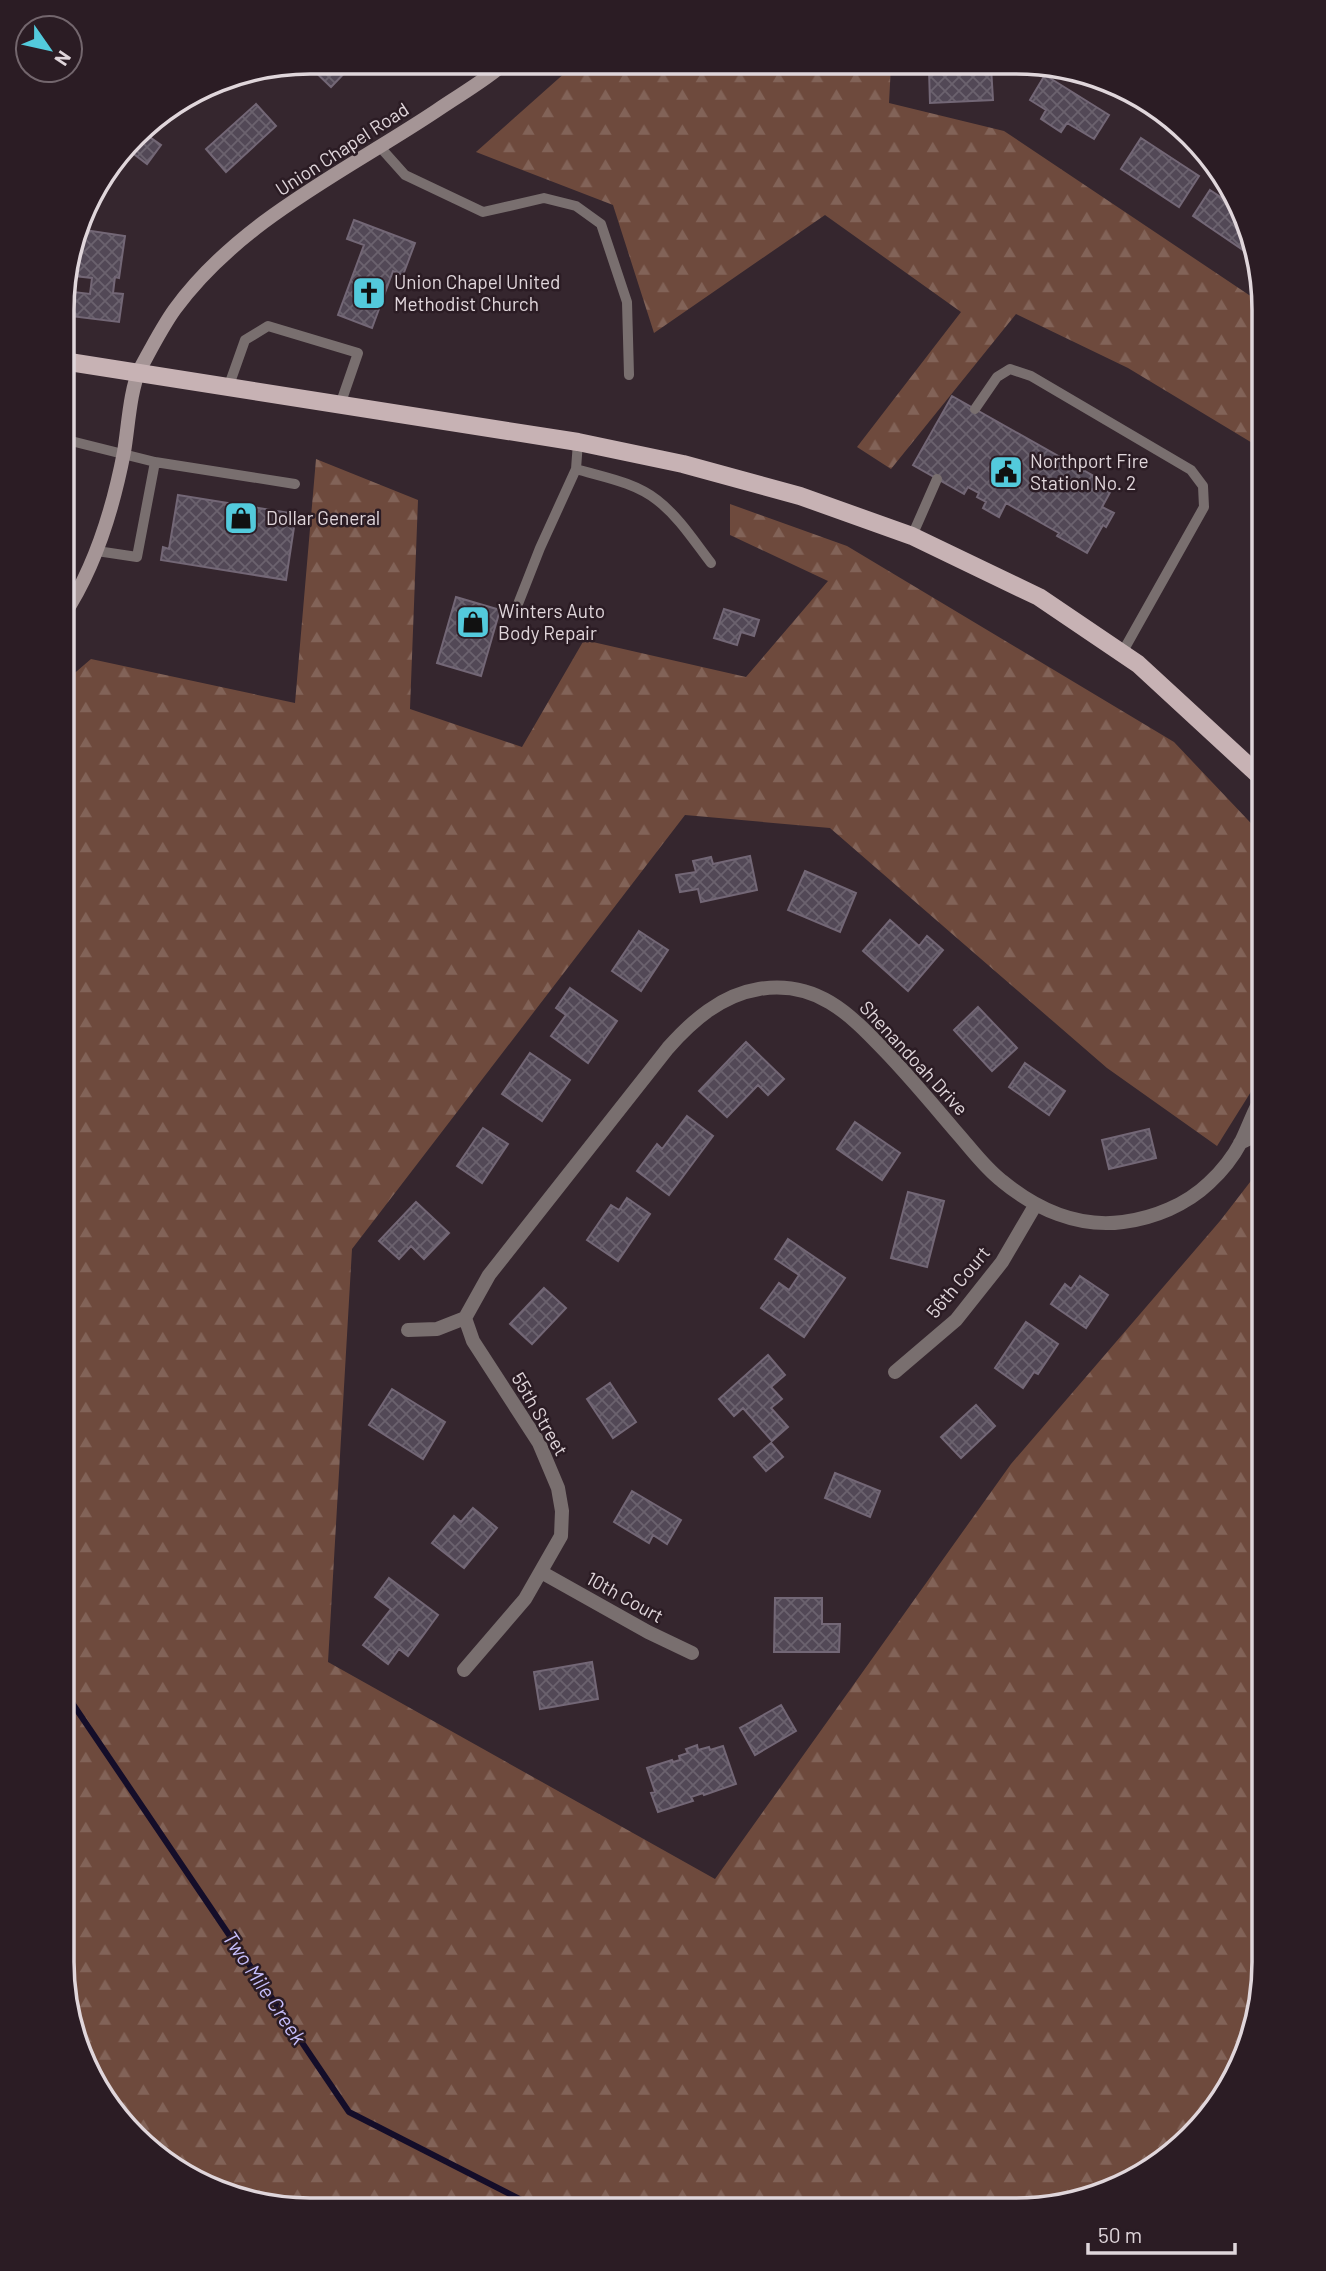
<svg xmlns="http://www.w3.org/2000/svg" width="1326" height="2271" font-family="Barlow,sans-serif">
<style>
.forest{fill:url(#forest-firs)}
.lines{fill:none;stroke-linecap:round;stroke-linejoin:round}
.stream{stroke:#140d29;stroke-width:6}
.building{fill:url(#building-cross-hatch);stroke:#736776;stroke-width:2}
.lane{stroke:#796f6f;stroke-width:10}
.street{stroke:#796f6f;stroke-width:14}
.secondary{stroke:#a59596;stroke-width:14}
.primary{stroke:#c7b2b4;stroke-width:18}
.labels{text-anchor:middle;stroke-width:5;stroke-linejoin:round;paint-order:stroke}
.street-label{font-size:19px;fill:#e0d6db;stroke:#2b1c24}
.poi-label{font-size:19px;fill:#e0d6db;stroke:#2b1c24;text-anchor:start}
.water-label{font-size:21px;font-style:italic;fill:#c6befc;stroke:#2b1c24}
.rim{fill:none;stroke:#e0d6db;stroke-width:3.5}
</style>
<defs>
<pattern id="forest-firs" width="22" height="20" patternUnits="userSpaceOnUse" patternTransform="scale(1.75)"><rect width="22" height="20" fill="#6e4a3d"/><path d="M5 1l3.5 6h-7zM16 11l3.5 6h-7z" fill="#826358"/></pattern>
<pattern id="building-cross-hatch" width="8" height="8" patternUnits="userSpaceOnUse" patternTransform="scale(1.75)"><rect width="8" height="8" fill="#524856"/><path d="M0 0l8 8M0 8l8-8" fill="none" stroke="#6b626e"/></pattern>
</defs>
<rect width="100%" height="100%" fill="#35262e"/>
<path class="forest" d="M576 63 891 65 889 103 1004 131 1264 305 1265 555 1254 444 1128 368 1016 314 891 469 857 447 961 312 825 215 654 333 613 205 476 152Z
M316 459 418 500 410 709 522 747 584 640 746 677 828 581 730 535V504L847 546 1174 742 1265 838 1264 1071 1217 1146 1107 1068 830 828 685 815 352 1249 328 1662 715 1879 1011 1464 1220 1221 1264 1164V1978L1246 2056 1213 2113 1155 2168 1097 2196 1017 2210 277 2208 158 2158 103 2100 75 2042 61 1962 63 683 91 659 295 703Z"/>
<g class="lines">
<path class="stream" d="M62 1688 349 2112 537 2208"/>
</g>
<path class="building" d="M309 61 355 62 331 87 305 62Z
M991 67 993 100 930 103 929 70Z
M1045 75 1109 115 1094 139 1067 123 1061 132 1041 119 1046 110 1030 100Z
M256 104 276 126 226 172 206 149Z
M155 117 144 133 161 145 147 164 126 148 145 123Z
M1141 138 1199 176 1179 207 1121 169Z
M1210 190 1237 208 1251 229 1253 241 1246 252 1193 216Z
M354 220 415 243 403 275 393 271 372 328 338 315 364 245 347 239Z
M78 229 125 236 119 278 115 277 113 293 123 294 119 322 70 316 74 292 90 294 92 278 64 275Z
M952 396 1113 487 1102 507 1114 513 1106 527 1103 525 1087 553 1057 536 1059 533 1006 503 999 517 983 508 986 502 977 497 979 493 968 487 964 494 913 465Z
M178 495 296 514 286 580 161 560 163 547 169 549Z
M456 597 500 610 481 676 437 663Z
M724 609 759 620 754 636 741 632 737 645 714 638Z
M750 856 757 890 701 902 698 889 680 892 676 875 696 872 693 861 711 857 713 864Z
M805 871 856 893 840 932 788 910Z
M890 920 919 946 927 936 943 950 908 991 863 951Z
M639 931 668 950 641 991 612 971Z
M570 988 617 1021 588 1063 551 1036 566 1015 556 1008Z
M978 1007 1017 1048 992 1071 954 1030Z
M746 1042 784 1079 768 1095 758 1085 727 1117 699 1091Z
M530 1053 570 1080 542 1121 502 1094Z
M1025 1063 1065 1091 1049 1115 1009 1087Z
M687 1116 713 1136 669 1195 637 1171 657 1144 662 1149Z
M855 1122 900 1153 882 1180 837 1149Z
M483 1128 508 1144 482 1183 457 1166Z
M1149 1129 1156 1158 1109 1169 1102 1140Z
M908 1192 944 1201 927 1267 891 1258Z
M627 1198 650 1214 618 1261 587 1240 611 1205 619 1210Z
M416 1202 449 1233 424 1259 411 1246 399 1259 379 1241Z
M788 1239 845 1278 804 1337 761 1308 779 1283 789 1290 799 1275 775 1259Z
M1080 1276 1108 1295 1086 1328 1051 1304 1065 1284 1071 1289Z
M544 1288 566 1308 532 1344 510 1324Z
M1026 1322 1058 1344 1038 1374 1034 1372 1023 1388 995 1368Z
M768 1355 785 1375 771 1387 782 1399 771 1408 788 1427 772 1441 743 1408 734 1416 719 1399Z
M610 1383 636 1422 613 1438 587 1399Z
M392 1389 445 1422 423 1459 369 1425Z
M976 1405 995 1426 961 1458 941 1437Z
M771 1443 783 1457 766 1471 754 1457Z
M835 1473 880 1491 870 1517 825 1498Z
M632 1491 681 1520 667 1544 653 1535 649 1543 614 1522Z
M473 1508 497 1528 464 1568 432 1543 454 1516 461 1522Z
M389 1578 438 1615 408 1656 399 1649 388 1664 363 1645 391 1609 375 1597Z
M775 1598H822V1624H840L839 1652H774Z
M592 1662 598 1699 540 1709 534 1672Z
M781 1705 796 1731 755 1755 740 1728Z
M697 1745 698 1750 709 1747 710 1750 723 1746 736 1784 704 1795 703 1793 691 1797 693 1801 658 1812 651 1793 655 1792 647 1768 672 1760 673 1762 680 1760 679 1756 688 1753 686 1749Z"/>
<g class="lines">
<path class="lane" d="M380 147 405 175 483 212 544 198 576 206 601 224 627 302 629 375
M228 388 245 340 268 326 358 353 340 405
M975 409 997 377 1010 369 1031 376 1191 470 1203 486 1204 507 1122 653
M63 439 155 462 295 484
M578 442 576 469C603 477 634 482 657 500 679 517 694 541 711 563
M912 536 937 479
M97 551 137 557 155 462
M518 604 540 548 576 469"/>
<path class="street" d="M1240 1143 1264 1131
M408 1330 437 1329 465 1318 489 1275 668 1048C692 1021 721 995 759 989 816 980 849 1013 885 1051 911 1078 934 1106 958 1134 972 1150 985 1168 1002 1181 1036 1209 1078 1228 1123 1222 1154 1218 1186 1205 1209 1183 1221 1172 1233 1157 1241 1142 1249 1126 1254 1109 1264 1094
M895 1372 956 1320 1002 1262 1036 1204
M541 1572 648 1632 692 1653
M464 1670 525 1599 561 1536 562 1511 558 1488 539 1443 473 1341 465 1318"/>
<path class="secondary" d="M63 616C95 568 113 509 124 452 128 429 130 389 140 369 151 349 162 327 175 309 240 220 346 171 436 111 459 95 485 81 506 62"/>
<path class="primary" d="M63 361 578 442 683 464 800 496 912 536 1039 597 1138 664 1265 781"/>
</g>
<defs>
<g id="church-square" transform="scale(1.75)"><rect x="-9" y="-9" width="18" height="18" rx="4" fill="#53cadc" stroke="#2b1c24"/><path d="M-1.2-6h2.4v3.5h3.3v2.4h-3.3V6h-2.4V-.1h-3.3v-2.4h3.3Z" fill="#111"/></g>
<g id="civic-square" transform="scale(1.75)"><rect x="-9" y="-9" width="18" height="18" rx="4" fill="#53cadc" stroke="#2b1c24"/><path d="M-.6-6.5H3V-4.5H.6V-3L4-1V1h2V6H-6V1h2V-1L-.6-3ZM-1.2 2.5V6h2.4V2.5Z" fill="#111"/></g>
<g id="shop-square" transform="scale(1.75)"><rect x="-9" y="-9" width="18" height="18" rx="4" fill="#53cadc" stroke="#2b1c24"/><path d="M-5-2.5h2.3a2.7 3.5 0 0 1 5.4 0H5L5.5 6h-11ZM-1.5-2.5h3a1.5 2.3 0 0 0-3 0Z" fill="#111"/></g>
</defs>
<g fill-rule="evenodd">
<use href="#church-square" x="369" y="293"/>
<use href="#civic-square" x="1006" y="472"/>
<use href="#shop-square" x="241" y="518"/>
<use href="#shop-square" x="473" y="622"/>
</g>
<g class="labels">
<g class="street-label">
<text transform="translate(342 149) rotate(-33)" y="7">Union Chapel Road</text>
<text transform="translate(914 1058) rotate(47)" y="7">Shenandoah Drive</text>
<text transform="translate(958 1282) rotate(-50)" y="7">56th Court</text>
<text transform="translate(540 1414) rotate(60)" y="7">55th Street</text>
<text transform="translate(625 1597) rotate(29)" y="7">10th Court</text>
</g>
<g class="poi-label">
<text x="394" y="289">Union Chapel United<tspan x="394" dy="22">Methodist Church</tspan></text>
<text x="1030" y="468">Northport Fire<tspan x="1030" dy="22">Station No. 2</tspan></text>
<text x="266" y="525">Dollar General</text>
<text x="498" y="618">Winters Auto<tspan x="498" dy="22">Body Repair</tspan></text>
</g>
<g class="water-label">
<text transform="translate(264 1988) rotate(56)" y="7">Two Mile Creek</text>
</g>
</g>
<path d="M0 0H1326V2271H0ZM310 74H1016A236 236 0 0 1 1252 310V1962A236 236 0 0 1 1016 2198H310A236 236 0 0 1 74 1962V310A236 236 0 0 1 310 74Z" fill="#2b1c24" fill-rule="evenodd"/>
<path class="rim" d="M310 74H1016A236 236 0 0 1 1252 310V1962A236 236 0 0 1 1016 2198H310A236 236 0 0 1 74 1962V310A236 236 0 0 1 310 74Z"/>
<g transform="translate(49 49) rotate(124)"><circle r="33" fill="#2b1c24" stroke="#73666d" stroke-width="2"/>
<path d="M0-5L12 26L0 18L-12 26Z" fill="#53cadc"/>
<text y="-10" font-size="19" font-weight="bold" text-anchor="middle" fill="#e0d6db">N</text>
</g>
<path d="M1088 2243v10h147v-10" fill="none" stroke="#e0d6db" stroke-width="3.5"/>
<text x="1098" y="2243" font-size="21" fill="#e0d6db" stroke="#2b1c24" stroke-width="5" paint-order="stroke">50 m</text>
</svg>
